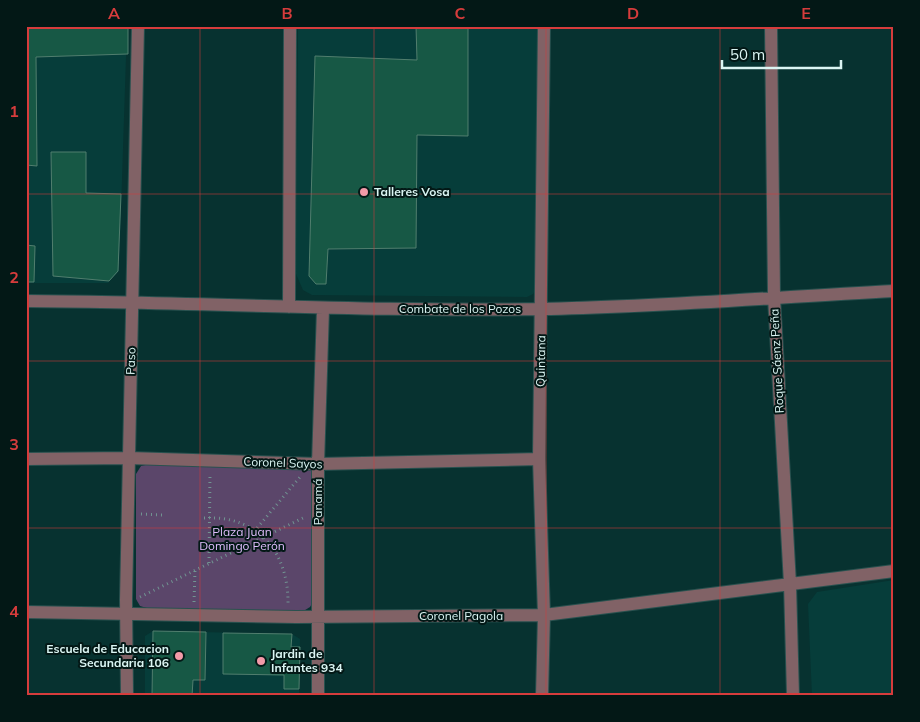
<svg xmlns="http://www.w3.org/2000/svg" width="920" height="722" font-family="Mulish,sans-serif">
<style>
.built{fill:#063d3a}
.green{fill:#5b466a}
.building{fill:#175845;stroke:#517e6e}
.lines{fill:none;stroke-linecap:round;stroke-linejoin:round}
.minor-casing{stroke:#29514f;stroke-width:14}
.path{stroke:#719492;stroke-width:3;stroke-dasharray:1 4;stroke-linecap:butt}
.minor{stroke:#816266;stroke-width:12}
.grid{fill:none;stroke:#d63c3c;stroke-width:1;stroke-opacity:0.55}
.poi-dot{fill:#f39aa8;stroke:#031816;stroke-width:2}
.labels{text-anchor:middle;stroke-width:4;stroke-linejoin:round;paint-order:stroke}
.poi-label{font-size:12px;font-weight:bold;fill:#dbf5f3;stroke:#031816;text-anchor:start}
.street-label{font-size:12px;fill:#dbf5f3;stroke:#031816}
.park-label{font-size:12px;fill:#e2befe;stroke:#031816}
.neatline{fill:none;stroke:#d63c3c;stroke-width:2}
.grid-label{font-size:16px;text-anchor:middle;font-weight:bold;fill:#d63c3c}
</style>
<rect width="100%" height="100%" fill="#073230"/>
<path class="built" d="M26 26H127L119 271 108 283H26Z
M298 26H538L537 288 533 294 527 297 312 295 303 290 296 274Z
M894 580V696H812L808 604 817 592Z
M153 631 292 634 300 639 299 696H145V636Z"/>
<path class="green" d="M150 464 307 468 313 471 314 600 310 607 302 612 150 609 140 606 136 599V474L141 466Z"/>
<path class="building" d="M26 26H128V54L36 57 37 166 26 165Z
M416 26H468V136L417 135 416 248 328 249 326 284H316L309 276 315 56 417 60Z
M51 152H86V193L121 194 118 271 109 281 53 276Z
M26 245 35 246 34 282H26Z
M153 631 206 632 205 680H193L192 696H152Z
M223 633 292 634 291 647H300L299 689H284V675L223 674Z"/>
<g class="lines">
<g class="minor-casing">
<path id="minor" d="M771 26 774 297 790 584 793 696
M26 301C198 302 369 312 541 309 658 307 776 297 894 291
M289 307 290 26
M26 459 129 458 318 464 539 459
M26 612 296 617 544 615 894 571
M127 696 126 600 138 26
M318 696V464L323 309
M542 696 544 615 539 459 544 26"/>
</g>
<path class="path" d="M141 514 163 515
M204 518C259 515 289 553 288 605
M241 547 300 477
M209 563 210 474
M140 597 305 517
M194 602 195 570"/>
<use href="#minor" class="minor"/>
</g>
<path class="grid" d="M200 26V696M374 26V696M546 26V696M720 26V696M26 194H894M26 361H894M26 528H894"/>
<g class="poi-dot">
<circle cx="364" cy="192" r="5"/>
<circle cx="179" cy="656" r="5"/>
<circle cx="261" cy="661" r="5"/>
</g>
<g class="labels">
<g class="poi-label">
<text x="374" y="196">Talleres Vosa</text>
<text x="169" y="653" text-anchor="end">Escuela de Educacion<tspan x="169" dy="14">Secundaria 106</tspan></text>
<text x="271" y="658">Jardin de<tspan x="271" dy="14">Infantes 934</tspan></text>
</g>
<g class="street-label">
<text x="460" y="313">Combate de los Pozos</text>
<text transform="translate(131 361) rotate(-88)" y="4">Paso</text>
<text transform="translate(541 361) rotate(-89)" y="4">Quintana</text>
<text transform="translate(777 361) rotate(-93)" y="4">Roque Sáenz Peña</text>
<text transform="translate(283 463) rotate(2)" y="4">Coronel Sayos</text>
<text transform="translate(318 502) rotate(-90)" y="4">Panamá</text>
<text x="461" y="620">Coronel Pagola</text>
</g>
<g class="park-label">
<text x="242" y="536">Plaza Juan<tspan x="242" dy="14">Domingo Perón</tspan></text>
</g>
</g>
<rect width="920" height="722" fill="none" stroke="#031816" stroke-width="55"/>
<path d="M722 60v8h119v-8" fill="none" stroke="#dbf5f3" stroke-width="2.5"/>
<text x="730" y="60" font-size="15" fill="#dbf5f3" stroke="#031816" stroke-width="4" paint-order="stroke">50 m</text>
<rect x="28" y="28" width="864" height="666" class="neatline"/>
<g class="grid-label">
<text x="114" y="19">A</text>
<text x="287" y="19">B</text>
<text x="460" y="19">C</text>
<text x="633" y="19">D</text>
<text x="806" y="19">E</text>
<text x="14" y="117">1</text>
<text x="14" y="283">2</text>
<text x="14" y="450">3</text>
<text x="14" y="617">4</text>
</g>
</svg>
